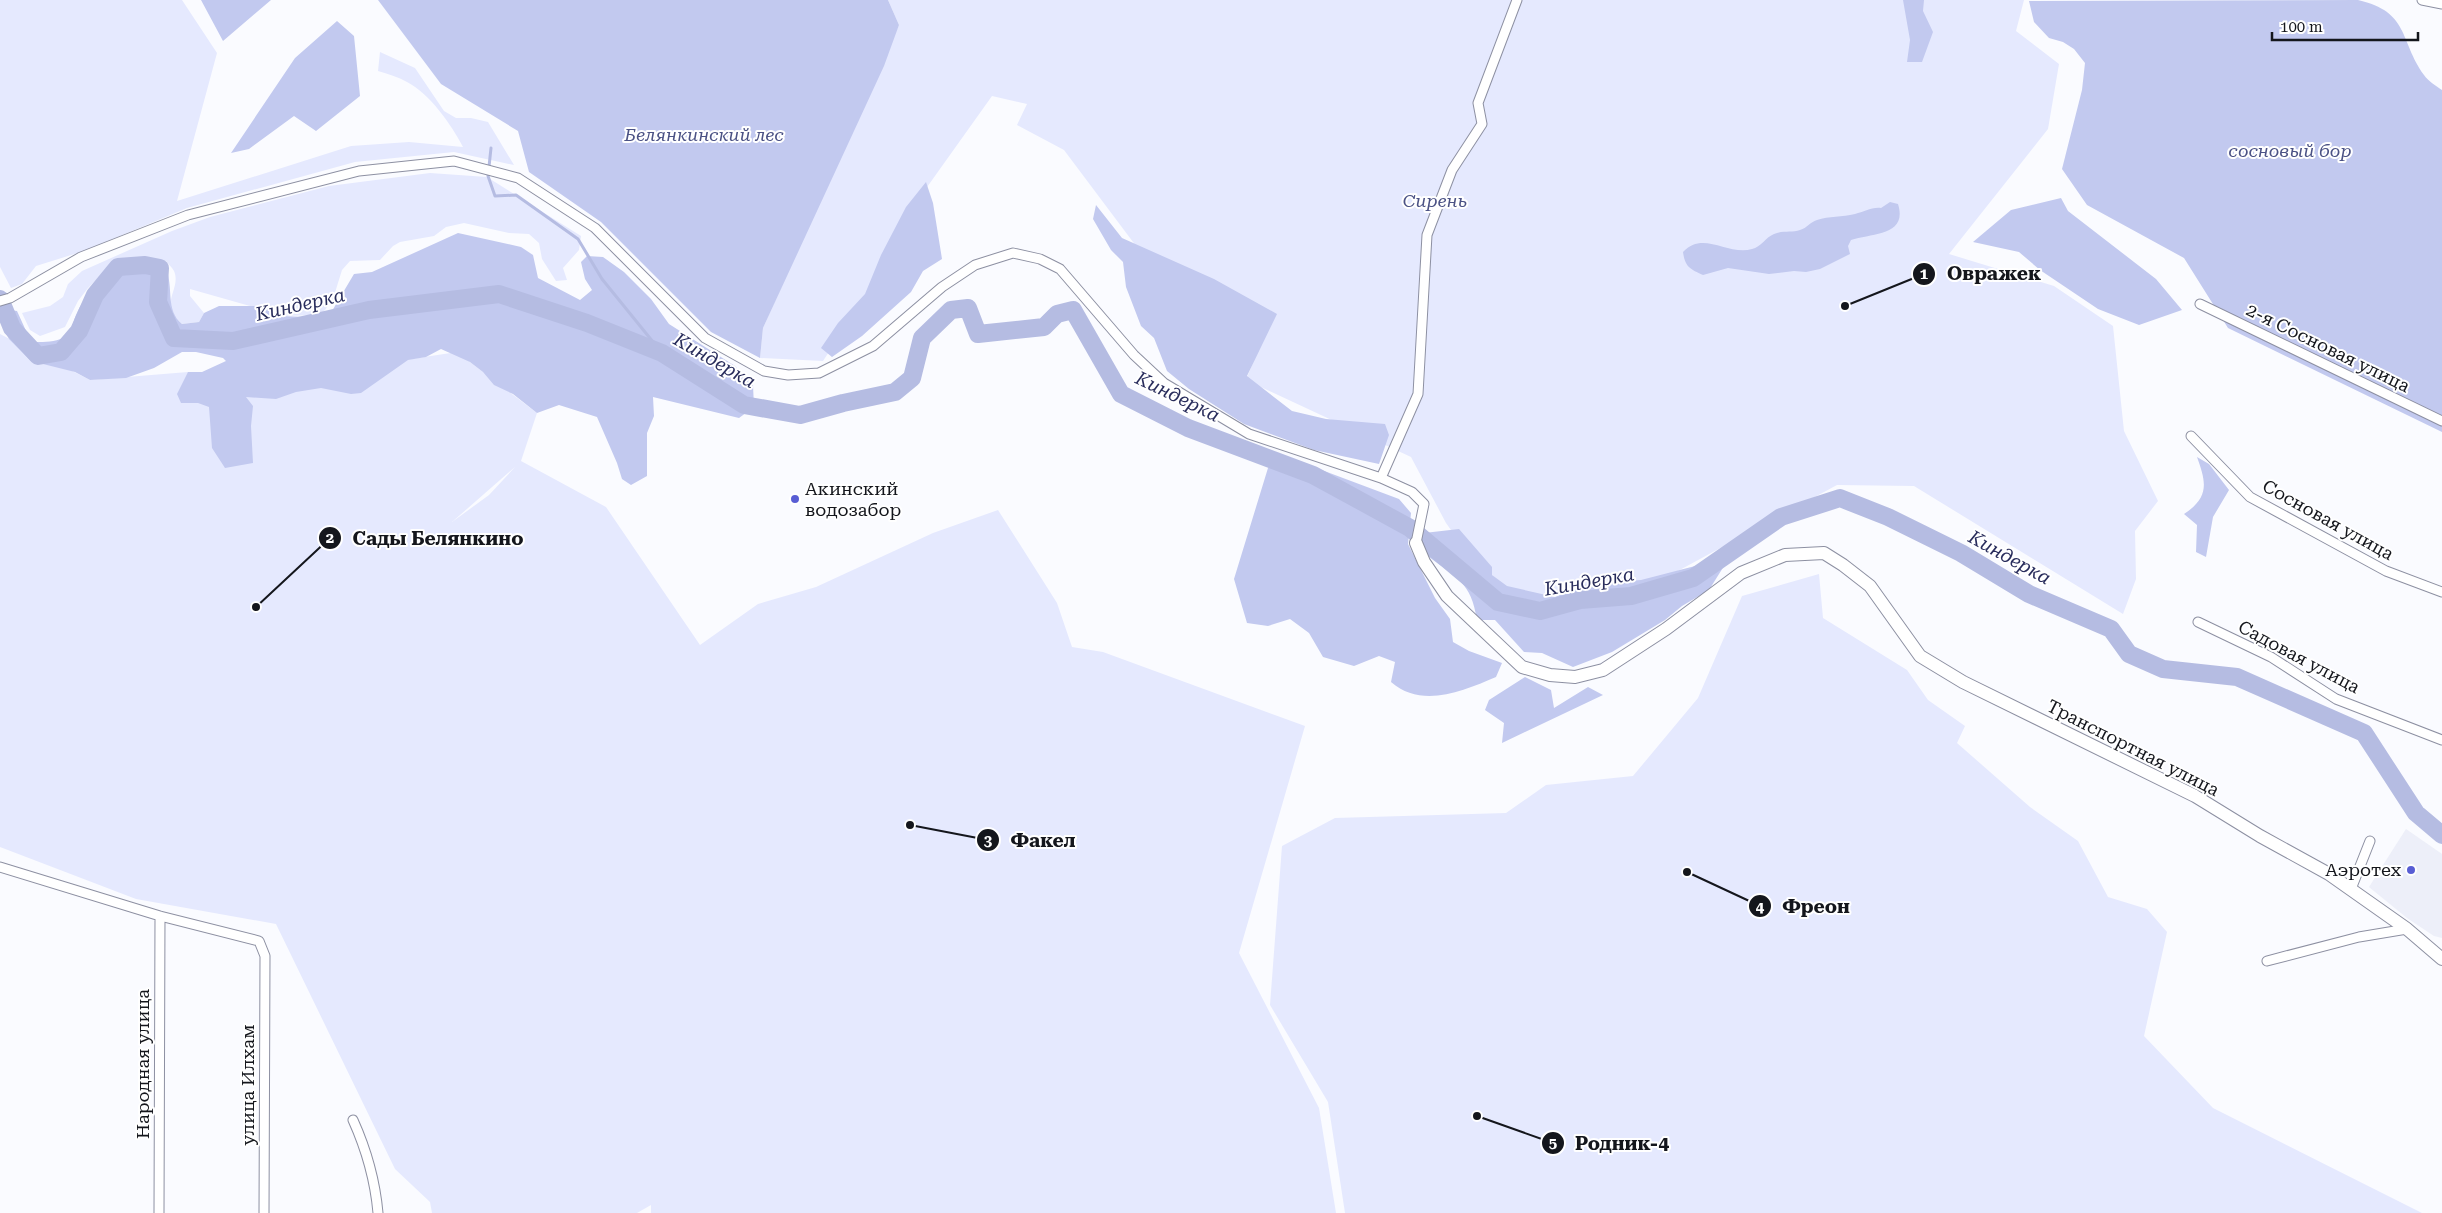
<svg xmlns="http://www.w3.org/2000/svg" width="2442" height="1213" font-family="'Roboto Serif',serif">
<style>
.built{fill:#edeff9}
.green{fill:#e5e9fe;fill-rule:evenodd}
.forest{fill:#c2c9ef}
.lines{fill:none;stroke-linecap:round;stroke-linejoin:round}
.stream{stroke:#b5bce2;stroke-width:3}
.river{stroke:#b5bce2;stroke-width:18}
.street-casing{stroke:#8d90a2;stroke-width:11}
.secondary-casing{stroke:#8d90a2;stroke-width:14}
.street{stroke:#fff;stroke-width:9}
.secondary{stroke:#fff;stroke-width:12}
.poi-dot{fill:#585dd4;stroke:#fff;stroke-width:2}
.labels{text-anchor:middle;stroke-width:4;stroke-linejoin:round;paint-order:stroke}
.park-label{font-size:18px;font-style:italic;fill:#4b5285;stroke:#fff}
.street-label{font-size:18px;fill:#14161c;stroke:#fff}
.poi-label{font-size:18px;fill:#14161c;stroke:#fff;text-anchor:start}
.water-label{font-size:19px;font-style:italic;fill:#292d5c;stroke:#fff}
.leader{fill:none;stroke:#14161c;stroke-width:2}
.callout-dot{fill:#14161c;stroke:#fff;stroke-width:2}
.mark-label{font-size:15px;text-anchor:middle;font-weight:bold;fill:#fff}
.callout-label{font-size:19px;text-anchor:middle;font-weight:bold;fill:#14161c;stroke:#fff;stroke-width:4;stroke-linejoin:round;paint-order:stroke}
</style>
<rect width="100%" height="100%" fill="#fafbff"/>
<path class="built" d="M2406 829 2442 854V938L2434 936 2407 918 2369 887Z"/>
<path class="green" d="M0 0H182L217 53 177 201 351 146 409 142 463 147C451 124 430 94 407 82 398 77 388 74 378 71L380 52 415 68 444 111 456 118H471L488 122 514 165 454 152 355 162 187 208 84 251 36 266 22 284 11 288 0 267Z
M888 0H2024L2016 31 2059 64 2048 129 1949 254 2054 286 2113 326 2124 431 2158 501 2135 531 2136 579 2123 614 1914 486 1837 485 1663 579 1578 586 1521 602 1466 551 1446 523 1411 457 1246 380 1271 318 1145 258 1064 150 1017 125 1027 104 992 96 900 225 871 288 823 361 760 358 763 328 899 25Z
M430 173 487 177 581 236 579 250 563 268 567 280 556 281 542 259 539 243 529 234 509 233 464 223 446 227 434 236 400 242 393 246 380 260 350 261 342 270 333 299 325 310 319 315 281 316 266 306H250L190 289V296L204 313 199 322 182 324C157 304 182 289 174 271 172 267 168 264 166 261H122L100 276 88 288 78 301 65 327 40 336 30 330 22 313 50 306 63 297 68 284 82 271 172 231 210 217 329 186Z
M0 334 90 380 188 372 320 373 457 352 537 413 521 461 606 507 700 645 758 604 816 587 933 533 998 510 1057 603 1072 647 1103 652 1305 726 1239 953 1319 1108 1336 1213H651V1205L637 1213H432L430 1202 395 1169 276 924 136 899 0 847ZM515 467 489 495 452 522Z
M1819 574 1823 618 1907 670 1928 700 1965 726 1957 743 2030 807 2078 841 2108 897 2147 909 2167 932 2144 1036 2213 1108 2422 1213H1345L1328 1102 1270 1005 1282 846 1335 818 1506 813 1546 785 1633 776 1698 698 1742 596Z"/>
<path class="forest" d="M201 0H271L223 41Z
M378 0H888L899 25 884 66 763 328 760 358 711 332 601 222 529 172 518 131 441 84Z
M1903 0H1924L1923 11 1933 32 1922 62H1907L1910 40Z
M2358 0C2410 12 2399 40 2424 75 2428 81 2436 86 2442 90V432L2228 328 2184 258 2087 205 2062 169 2082 90 2085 63 2074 49 2063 42 2049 38 2034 22 2029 1Z
M337 21 354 36 360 96 316 131 294 116 249 149 231 153 295 58Z
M926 182 933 203 942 259 923 271 911 292 862 336 832 357 821 348 838 323 865 294 881 255 906 207Z
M2061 198 2068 211 2156 279 2182 310 2139 325 2098 309 2040 270 2019 252 1973 242 2011 210Z
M1890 202 1898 204C1908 236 1872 233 1851 240L1848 246 1850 254 1820 269 1806 272 1794 271 1769 274 1728 268 1703 275C1690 269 1685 267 1683 252 1703 230 1728 256 1752 249 1761 247 1766 237 1774 234 1783 230 1792 233 1800 230 1807 228 1810 222 1817 220 1829 216 1842 217 1855 214 1864 212 1871 207 1881 208Z
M1096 205 1122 238 1214 279 1277 314 1247 376 1292 411 1326 419 1385 424 1389 435 1379 464 1314 450 1244 424 1189 389 1167 371 1154 338 1141 326 1126 287 1123 262 1111 250 1093 219Z
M458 233 521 247 533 255 538 278 580 300 592 290 585 279 581 262 587 256 603 257 624 272 651 299 669 324 735 366 753 385 754 407 739 418 653 397 654 416 647 433V476L631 485 622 479 617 463 597 417 559 405 537 413 513 394 494 385 483 372 470 362 441 349 426 357 408 360 361 393 351 394 321 388 296 392 276 399 246 397 253 406 251 426 253 463 225 468 212 448 209 407 198 403H181L177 394 188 372H202L226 361 223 358 196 352H182L154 368 126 378 90 380 75 372 31 361 9 339 3 328 0 313 10 310 17 311 27 333 36 342C45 342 55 342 63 338 73 333 72 324 76 315 84 295 102 279 117 264 132 263 154 258 166 269 174 288 165 310 182 324L199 322 204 313 219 306H266L281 316 306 317 332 311 354 274 372 272Z
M1287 457 1399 499 1411 513 1408 544 1435 598 1450 619 1453 642 1469 651 1502 663 1496 677C1463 691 1422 709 1391 682L1395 662 1379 656 1354 666 1323 657 1309 633 1290 619 1268 626 1247 623 1234 579 1268 468Z
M2197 457 2209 464 2229 490 2213 517 2206 557 2196 552 2197 525 2184 514C2210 497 2206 482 2197 457Z
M1459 529 1492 567V575L1507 586 1555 597 1583 585 1641 580 1699 565 1724 566 1709 590 1682 606 1665 620 1612 652 1573 667 1542 653 1524 652 1495 620H1477C1471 582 1457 578 1429 557L1424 533Z
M1525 677 1551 690 1554 708 1588 687 1603 695 1502 743 1504 723 1485 710 1489 700Z"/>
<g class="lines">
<path class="stream" d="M491 148 488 176 495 196 516 195 578 239 602 279 662 353"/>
<path class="river" d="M0 299 12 328 38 356 61 352 79 331 95 295 118 267 145 265 160 268 158 302 174 338 233 341 369 310 499 294 587 323 662 353 744 405 800 415 843 403 895 392 912 378 922 338 951 310 968 308 978 334 1044 327 1057 314 1073 310 1121 394 1188 428 1313 475 1410 528 1498 602 1540 611 1580 600 1631 596 1693 578 1781 517 1840 498 1888 517 1961 553 2029 594 2111 629 2129 654 2163 669 2237 677 2364 733 2416 813 2442 835"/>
<g class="street-casing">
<path id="street" d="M2422 0 2442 4
M0 301 10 298 81 257 188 215 359 171 454 161 518 178 595 228 705 338 764 371 788 375 819 373 873 346 942 287 975 265 1013 253 1040 259 1060 269 1134 355 1164 383 1249 434 1381 478 1412 492 1424 504 1416 543
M2200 304 2442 421
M2191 436 2250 497 2386 571 2442 592
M1381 478 1418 394 1427 235 1452 170 1482 124 1478 103 1517 0
M2198 622 2271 657 2336 699 2442 740
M0 867 160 916 259 941 265 956 264 1213
M2351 889 2370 841
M2267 961 2359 937 2407 929
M353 1120C367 1151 375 1179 378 1213
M159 1213 160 916"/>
</g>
<g class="secondary-casing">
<path id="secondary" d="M1416 543 1424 562 1447 596 1522 667 1550 675 1575 677 1603 670 1666 629 1741 573 1785 555 1824 553 1843 565 1870 586 1920 656 1963 682 2195 796 2260 836 2329 874 2407 929 2442 959"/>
</g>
<use href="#street" class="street"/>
<use href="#secondary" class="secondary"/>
</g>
<g class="poi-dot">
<circle cx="795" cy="499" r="5"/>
<circle cx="2411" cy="870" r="5"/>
</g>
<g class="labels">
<g class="park-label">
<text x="704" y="141">Белянкинский лес</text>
<text x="2290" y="157">сосновый бор</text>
<text x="1435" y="207">Сирень</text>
</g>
<g class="street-label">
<text transform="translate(2328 348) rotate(26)" y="6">2-я Сосновая улица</text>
<text transform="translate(2328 520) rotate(29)" y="6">Сосновая улица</text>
<text transform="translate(2299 657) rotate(28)" y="6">Садовая улица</text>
<text transform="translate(2133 748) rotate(27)" y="6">Транспортная улица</text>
<text transform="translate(143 1064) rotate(-90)" y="6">Народная улица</text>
<text transform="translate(248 1085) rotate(-90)" y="6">улица Илхам</text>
</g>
<g class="poi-label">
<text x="805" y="495">Акинский<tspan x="805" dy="21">водозабор</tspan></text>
<text x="2401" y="876" text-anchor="end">Аэротех</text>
</g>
<g class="water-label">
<text transform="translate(300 304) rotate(-13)" y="7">Киндерка</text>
<text transform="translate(715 360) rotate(30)" y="7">Киндерка</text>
<text transform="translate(1178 396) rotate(26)" y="7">Киндерка</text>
<text transform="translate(2010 557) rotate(29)" y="7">Киндерка</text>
<text transform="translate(1589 581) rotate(-10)" y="7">Киндерка</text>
</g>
</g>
<path class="leader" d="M1845 306L1924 274M256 607L330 538M910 825L988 840M1687 872L1760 906M1477 1116L1553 1143"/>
<g class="callout-dot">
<circle cx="1845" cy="306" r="5"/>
<circle cx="256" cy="607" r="5"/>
<circle cx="910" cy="825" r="5"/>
<circle cx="1687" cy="872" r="5"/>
<circle cx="1477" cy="1116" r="5"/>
<circle cx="1924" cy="274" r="12"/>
<circle cx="330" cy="538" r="12"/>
<circle cx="988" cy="840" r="12"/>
<circle cx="1760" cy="906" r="12"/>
<circle cx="1553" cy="1143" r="12"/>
</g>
<g class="mark-label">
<text x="1924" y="279">1</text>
<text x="330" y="543">2</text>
<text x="988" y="846">3</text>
<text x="1760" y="912">4</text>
<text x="1553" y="1148">5</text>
</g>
<g class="callout-label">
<text x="1994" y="280">Овражек</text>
<text x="438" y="545">Сады Белянкино</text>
<text x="1043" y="847">Факел</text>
<text x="1816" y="913">Фреон</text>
<text x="1622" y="1150">Родник-4</text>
</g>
<path d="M2272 32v8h146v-8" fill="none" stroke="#14161c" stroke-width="2.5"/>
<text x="2280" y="32" font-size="15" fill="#14161c" stroke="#ffffff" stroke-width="4" paint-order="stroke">100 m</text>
</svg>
